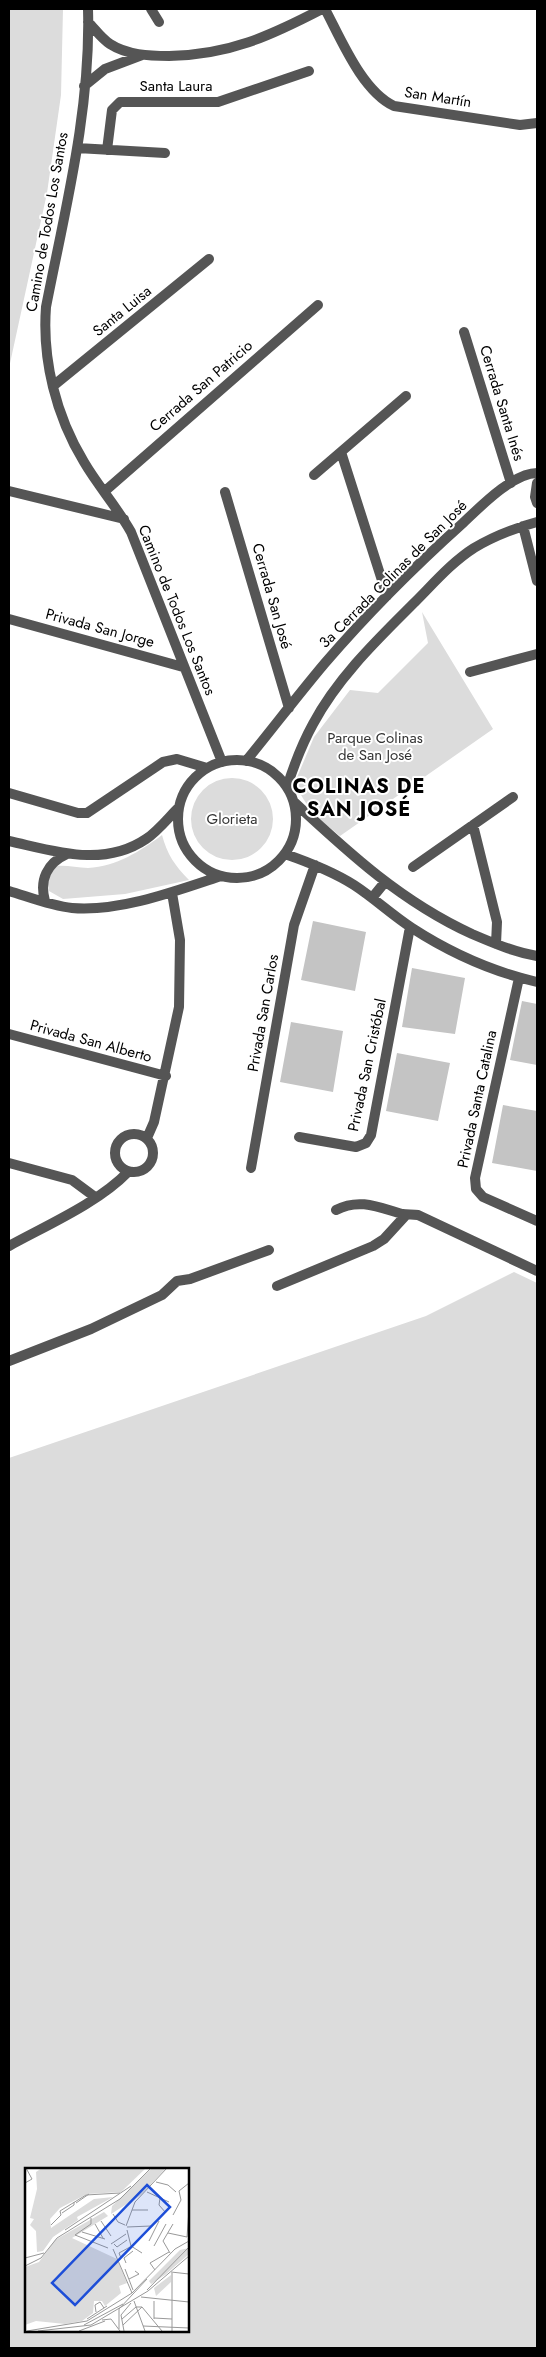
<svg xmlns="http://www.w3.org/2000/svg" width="546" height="2357" font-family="Jost,sans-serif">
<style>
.green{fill:#dcdcdc;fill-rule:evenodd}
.building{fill:#c4c4c4}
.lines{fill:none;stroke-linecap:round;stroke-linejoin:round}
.minor{stroke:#555;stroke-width:10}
.labels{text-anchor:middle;stroke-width:4;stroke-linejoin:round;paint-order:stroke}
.street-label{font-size:15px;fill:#000;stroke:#fff}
.park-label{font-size:15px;fill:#333;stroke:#fff}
.district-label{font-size:20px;font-weight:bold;letter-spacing:1px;fill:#000;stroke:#fff}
.inset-road{fill:none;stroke:#999;stroke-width:1}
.view{fill:#1d4ed8;fill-opacity:0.15;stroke:#1d4ed8;stroke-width:2.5}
.inset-edge{fill:none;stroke:#000;stroke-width:2.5}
</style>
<rect width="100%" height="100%" fill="#fff"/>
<path class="green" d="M9 9H63L61 95 47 193 9 368Z
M422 612 493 729 340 836C318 818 306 809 295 782L314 737 350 690 378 693 428 643Z
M191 819a41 41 0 1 1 82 0a41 41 0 1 1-82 0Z
M162 835C167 854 175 866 189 880L125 894 63 899 49 891 47 877 57 866C67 865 77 868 88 868 117 866 139 852 162 835Z
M514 1272 537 1283V2348H9V1458L426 1316ZM26 2170H188V2331H26Z"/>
<path class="building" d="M313 921 366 932 355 991 301 980Z
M412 968 465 978 455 1034 402 1027Z
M522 1001 537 1004V1065L510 1060Z
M291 1022 343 1031 333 1092 280 1082Z
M397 1053 450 1063 438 1121 386 1111Z
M503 1105 537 1111V1171L492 1163Z"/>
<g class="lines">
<path class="minor" d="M88 9C91 109 65 210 46 307 42 360 56 416 84 462 98 486 117 507 131 532L222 762
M151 9 159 22
M325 9C341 39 362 91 394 106L520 125 537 123
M88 22C95 29 101 38 110 44 127 55 149 56 169 56 229 55 270 36 322 9
M84 86 105 69 142 55
M77 148 165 153
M107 150 112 110 120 102H218L309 71
M464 332 511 483
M53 386 209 259
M341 452 387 596
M314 475 406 396
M537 483 535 497 537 503
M9 491 124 519
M105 491 318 305
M225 492 289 708
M523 526 537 581
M9 619 183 667
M470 672 537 654
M178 819a59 59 0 1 1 118 0a59 59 0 1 1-118 0Z
M246 761C273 728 298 695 325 663 368 613 414 567 463 523 480 507 513 473 537 473
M287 787C294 765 302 744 313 724 338 677 378 639 415 602 434 583 452 562 474 548 494 536 515 528 537 522
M9 793 78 813H87L163 762 177 759 207 768
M294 802C350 854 402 902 472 934 493 943 514 952 537 956
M473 825 497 922 496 944
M9 841C55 851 103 868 146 839 158 831 168 818 179 807
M285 854C308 862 332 871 354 885 374 898 392 915 412 928 449 952 494 972 537 982
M413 867 513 797
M9 891C29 897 51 906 72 908 120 912 176 891 221 876
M372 898 385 882
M45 901C39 880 47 863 67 854
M519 978 475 1178 476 1189 483 1197 537 1221
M9 1034 166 1076
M115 1153a19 19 0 1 1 38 0a19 19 0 1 1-38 0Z
M299 1137 356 1147 366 1143 371 1135 410 927
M147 1138 154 1122 179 1007 180 940 172 893
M9 1163 72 1180 95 1197
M251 1168 294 925 315 865
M336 1210C359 1198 378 1207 402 1214 408 1215 413 1214 418 1215L537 1271
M9 1246C47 1225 98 1203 128 1172
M277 1286 373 1246 384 1239 406 1215
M9 1361 91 1329 162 1295 177 1281 190 1279 269 1250"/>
</g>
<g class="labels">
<g class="street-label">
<text x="176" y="91">Santa Laura</text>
<text transform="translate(438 97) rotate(9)" y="5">San Martín</text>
<text transform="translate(47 222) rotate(-80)" y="5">Camino de Todos Los Santos</text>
<text transform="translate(122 311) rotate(-39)" y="5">Santa Luisa</text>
<text transform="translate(201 386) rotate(-41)" y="5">Cerrada San Patricio</text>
<text transform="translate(502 403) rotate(73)" y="5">Cerrada Santa Inés</text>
<text transform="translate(393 574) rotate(-45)" y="5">3a Cerrada Colinas de San José</text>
<text transform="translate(272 596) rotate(74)" y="5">Cerrada San José</text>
<text transform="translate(177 610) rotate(68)" y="5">Camino de Todos Los Santos</text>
<text transform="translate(100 628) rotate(15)" y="5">Privada San Jorge</text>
<text transform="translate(263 1013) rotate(-80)" y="5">Privada San Carlos</text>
<text transform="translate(91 1041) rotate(15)" y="5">Privada San Alberto</text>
<text transform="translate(367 1065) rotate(-78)" y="5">Privada San Cristóbal</text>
<text transform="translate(477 1099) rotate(-78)" y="5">Privada Santa Catalina</text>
</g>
<g class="park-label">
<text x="375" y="743">Parque Colinas<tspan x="375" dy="17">de San José</tspan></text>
<text x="232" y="824">Glorieta</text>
</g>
<g class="district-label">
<text x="359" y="793">COLINAS DE<tspan x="359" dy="23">SAN JOSÉ</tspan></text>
</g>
</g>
<g transform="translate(25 2168)">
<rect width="164" height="164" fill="#fff"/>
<path d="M17 0H121L96 24 62 26 35 40 25 51 26 60 69 31 88 29 52 49 53 52 28 69 18 83 12 84 11 63 5 57 9 51 5 50 12 21 11 4ZM127 0H141L116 27 86 46 87 38ZM79 44 83 48 47 70 92 91 102 115 94 118 96 125 80 138 77 133H69L68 145 57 153 40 156 11 153 0 157V99L14 94 30 72ZM164 80V86L140 107 126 116 124 113 155 82ZM146 107V114L131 128 129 120Z" fill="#dcdcdc"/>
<path class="inset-road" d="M131 14 143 17 151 24M0 15 7 11 1 0M122 24 144 34M135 30 134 37 141 45M51 35 64 26M107 42H123M35 43 61 27 95 25M37 45 49 37V34M88 46 93 54 100 57M148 47 156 32 154 23 164 15M66 50V56L50 67 83 80M76 53 86 68M70 56 78 70M26 57 36 47 35 43M101 58 110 34 142 0M102 59 126 58M40 62 106 18M102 62 106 78 117 85M57 64 80 71M143 65 162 69 164 42M124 73 134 53M86 76 101 66M89 76 92 79 102 72M129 78 141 56M88 81 107 125M145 85 138 73 148 56M0 90 19 85M96 90 94 85 105 79M101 95 99 90 108 83M0 98 16 90 32 70 95 31 126 0M100 101 108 122M130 102 125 95 144 84M146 104 164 106M147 105V163M104 111 114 106 110 103M122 122 164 79M116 129 164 134M109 133 120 163M117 139 137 163M71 144 70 137 75 134 79 140M129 150 147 151M62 151 82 138M97 151 111 139H117M129 151V133M77 152 86 151 95 163M59 157 98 136M98 157 117 139M118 158 164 160M94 161V141L122 111M2 163 62 153 107 125 150 81 164 73M13 163 66 157 123 123 164 88M54 163 80 153M99 163 96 147 106 135"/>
<path class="view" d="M122 17 145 39 50 137 27 115Z"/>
<rect width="164" height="164" class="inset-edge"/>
</g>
<rect width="546" height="2357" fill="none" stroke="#000000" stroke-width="20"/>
</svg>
